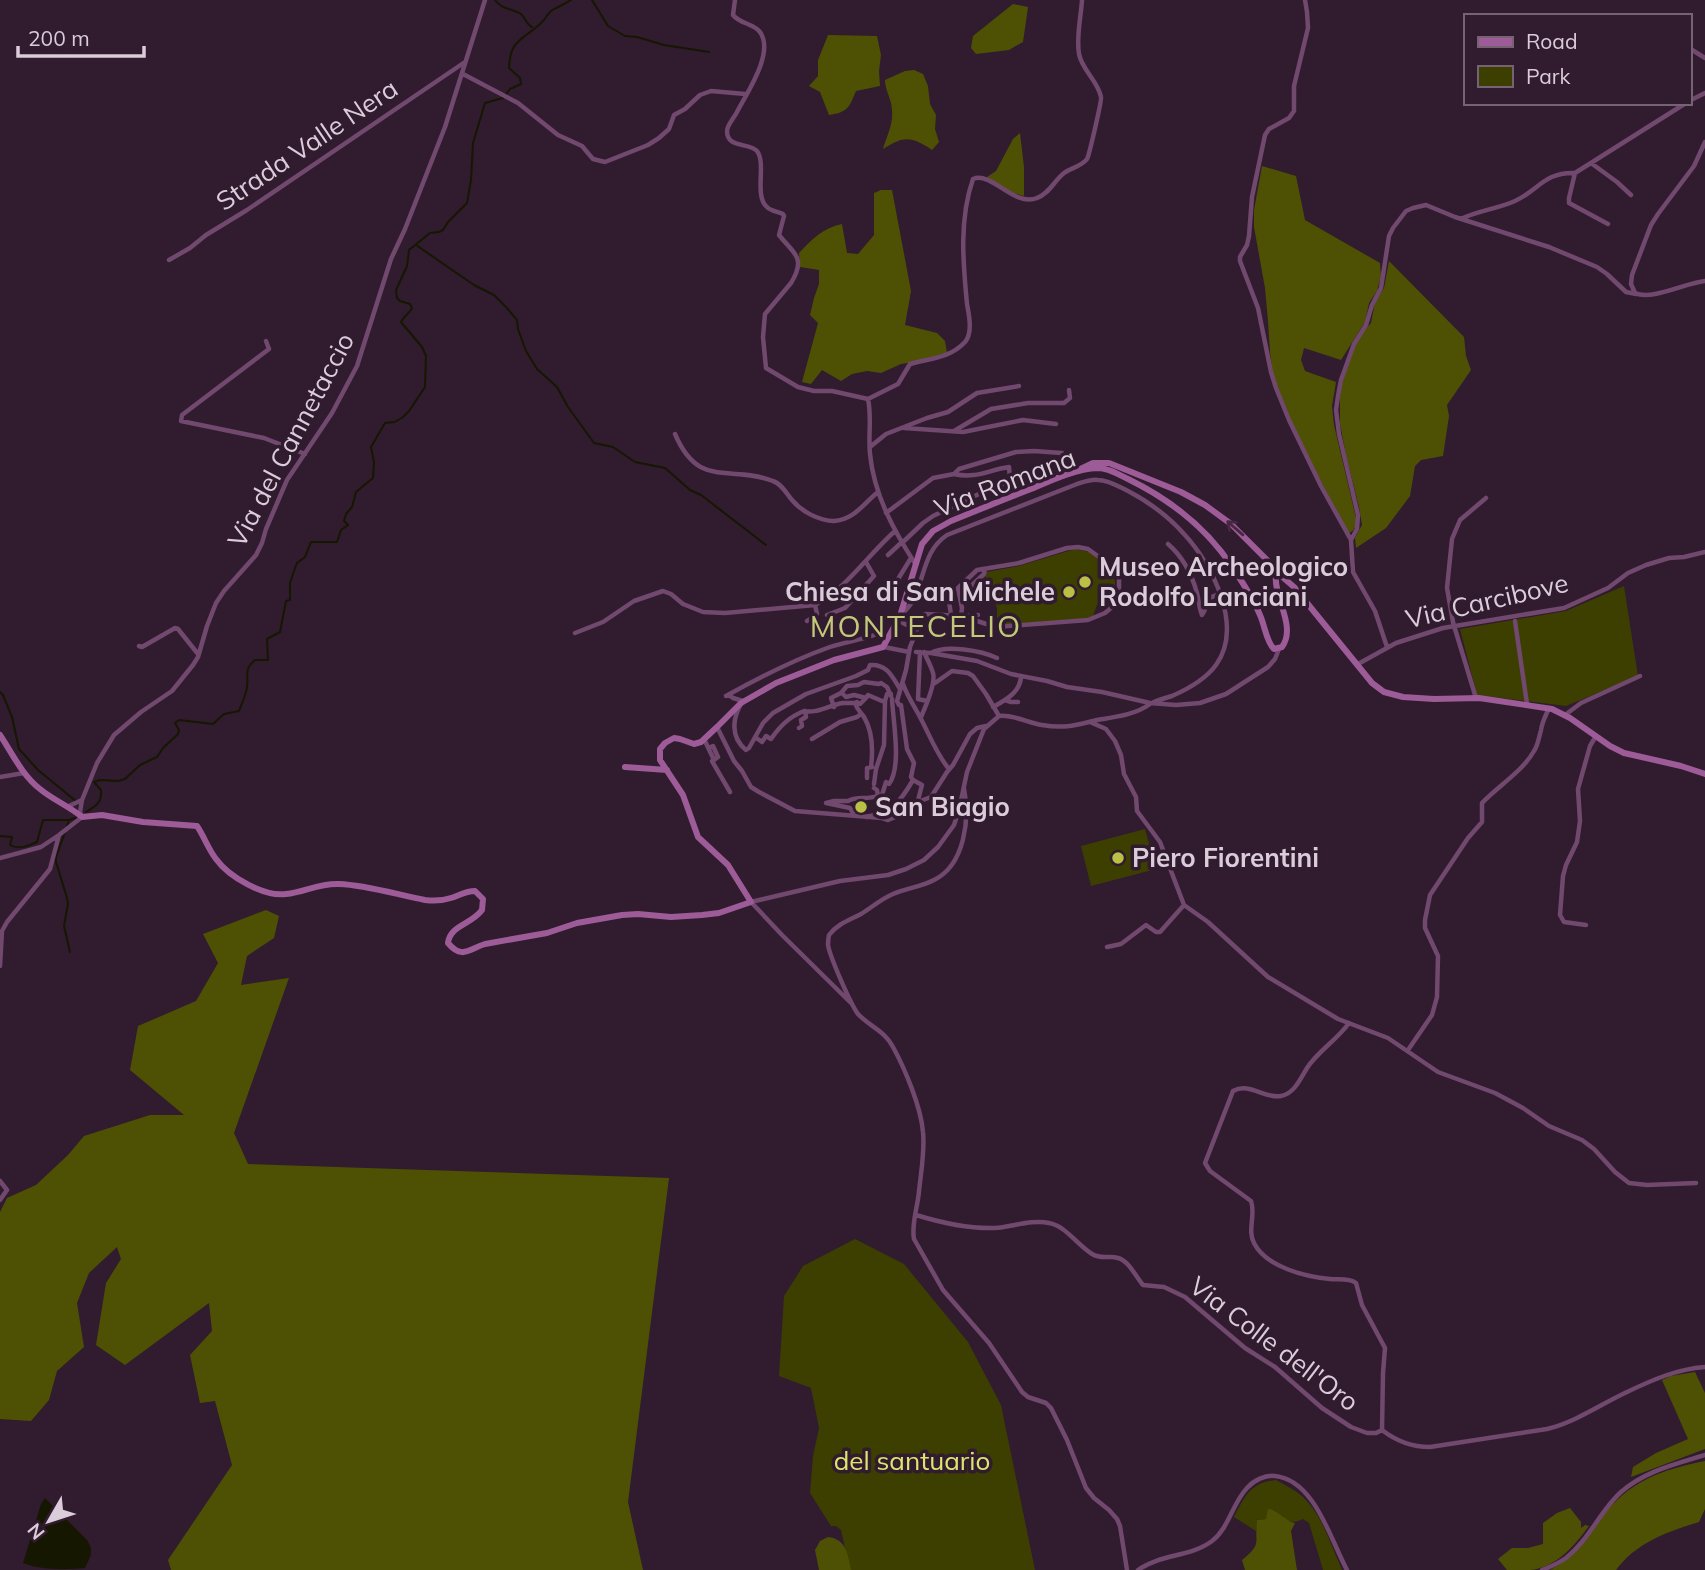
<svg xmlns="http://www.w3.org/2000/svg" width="1705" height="1570" font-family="Mulish,sans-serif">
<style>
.green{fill:#3d3f00}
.forest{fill:#4e5103}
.water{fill:#161700}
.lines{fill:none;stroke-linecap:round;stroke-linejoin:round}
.stream{stroke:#161700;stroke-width:2}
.street{stroke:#71486e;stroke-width:4.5}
.secondary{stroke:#9d5b97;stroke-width:6}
.street-bridge{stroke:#71486e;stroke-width:4.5}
.oneway{stroke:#472844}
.poi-dot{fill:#bac045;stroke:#311b2f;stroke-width:2.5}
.labels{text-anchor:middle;stroke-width:7;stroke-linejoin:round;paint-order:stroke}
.street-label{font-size:26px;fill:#dbccd9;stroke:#311b2f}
.poi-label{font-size:26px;font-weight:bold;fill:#dbccd9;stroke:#311b2f;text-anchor:start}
.park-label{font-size:26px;fill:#dee46d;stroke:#311b2f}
.quarter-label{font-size:30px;letter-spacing:2px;fill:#c3c87b;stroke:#311b2f}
</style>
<rect width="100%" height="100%" fill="#311b2f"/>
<path class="green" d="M1075 549C1080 550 1087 551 1092 553 1112 564 1125 589 1107 606L1104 605H1097L1093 616 1089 618 1001 625V620L997 618V609L995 601 990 602 986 587H980L979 582 986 576V572L1019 566Z
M1624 586 1638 676 1566 706 1477 695 1460 629 1566 611Z
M1145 829 1156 869 1091 886 1081 846Z
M855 1239 904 1264 968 1342 1001 1405 1035 1570H850L841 1530 836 1526H831L810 1493 813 1456 819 1428 811 1388 779 1376 784 1296 803 1266Z
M1276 1480C1285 1485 1295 1490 1303 1497 1323 1516 1331 1546 1342 1570H1323L1309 1523 1303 1519C1288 1526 1285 1519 1274 1510L1266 1519 1257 1520 1256 1531 1234 1517C1245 1496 1250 1483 1276 1480Z"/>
<path class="forest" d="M1013 4 1028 7 1023 42 1009 50 976 54 971 48 973 36Z
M828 35 877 36 881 55 879 71 880 86 856 91C849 108 848 112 829 115L820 92 809 86 818 76V60Z
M914 70 923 74 928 86 930 104 936 115 935 129 939 142 932 150C911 136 904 136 883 149 888 132 895 122 891 103 889 95 885 88 885 80L905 71Z
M1020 133 1024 167V196L1009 192 987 177 996 171 1013 139Z
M1262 166 1296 176 1305 220 1380 263 1381 276 1377 291 1369 303 1365 322 1341 360 1304 348 1301 360 1305 371 1336 382 1332 406 1334 425 1356 518C1356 525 1356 530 1349 533L1318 476 1288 414 1273 376 1270 352 1268 321 1265 288 1254 227V210Z
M881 190H892L911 291 905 325 937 333 945 341 947 353 931 359 901 364 881 373 867 371 852 374 841 381 822 370 811 384 802 382 818 323 810 315 814 298 819 284V270L800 267 799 253C812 239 823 228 842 224L847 253 858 254 874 235V193Z
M1389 261 1464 337 1466 356 1471 370 1447 405 1449 416 1443 456 1421 460 1415 466 1410 496 1386 528 1356 548 1355 538 1362 525 1359 507 1346 455 1340 424V394L1343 376 1357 339 1371 323 1375 302 1384 288Z
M266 910 279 916 274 938 247 956 241 985 289 978 234 1133 248 1164 669 1178 628 1502 643 1570H171L168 1560 232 1465 215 1401 200 1403 190 1355 212 1331 209 1303 125 1365 96 1345 106 1283 121 1259 117 1247 89 1273 77 1303 84 1347 57 1371 49 1400 31 1421 0 1419V1212L7 1198 36 1185 68 1155 84 1136 150 1115H184L130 1070 138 1026 196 1001 218 963 203 934Z
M1695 1372 1705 1393V1449L1631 1477 1633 1467 1656 1453 1688 1439 1662 1380 1671 1376Z
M1705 1461V1509L1699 1522C1667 1532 1637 1542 1616 1570H1550C1586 1551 1588 1531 1613 1504 1639 1477 1670 1468 1705 1461Z
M1570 1508 1581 1522V1528L1585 1525 1589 1526C1575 1545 1556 1568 1530 1570 1523 1570 1515 1570 1507 1570L1498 1559 1512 1548H1528L1543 1544V1523L1557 1513Z
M1268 1509C1279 1510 1284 1521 1295 1523L1291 1531 1297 1570H1245L1242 1560C1263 1543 1254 1543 1257 1520L1266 1519Z
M828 1537C846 1539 848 1554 851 1570H819L815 1550 820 1541Z"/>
<path class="water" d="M45 1498 87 1540C94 1551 91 1556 85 1568 66 1570 40 1570 23 1563L41 1504Z"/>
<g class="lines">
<path class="stream" d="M495 0C502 10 512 8 521 14 526 19 526 24 532 27
M592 0 608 26 625 36 637 37 664 45 709 52
M416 245 474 285 494 295 506 307 517 320 518 329 526 351 537 369 557 387 568 407 594 443 613 447 635 462 665 468 690 490 701 495 766 545
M0 692 3 695 12 717 19 749 38 770 77 802
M86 812C96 806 102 803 101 790L94 782 100 780 118 781 125 779 140 765 157 757 163 748 178 734 179 730 175 723 179 720 213 724 224 714 239 711C242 703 246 695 247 687 249 675 243 670 255 660H268L267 639 280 632 286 601 290 600V583L295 568 297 563 305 557 311 542H337L341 530 348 525 344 521 346 514 352 507 356 492 373 478 374 462 371 447 385 423 395 422 403 417 409 411 425 387 426 356 422 347 401 322C404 316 409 314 412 308L410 304 400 301 397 298 396 290 407 266 409 250 430 233 439 232 443 230 448 222 467 203 471 180 473 143 485 103 503 98 510 89 521 84 520 78 509 68C510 39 523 40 540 24 544 21 547 15 551 11 557 7 565 4 571 0
M67 826 69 820
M65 832 56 857V862L67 898 68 904 64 926 70 952
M0 836 12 837 10 845C19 850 28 846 37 842L43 820H69L76 818"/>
<path class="street" d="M735 0 733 15C740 24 753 23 760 32 775 53 746 94 737 112 734 118 727 125 727 131 727 149 749 142 757 151 767 164 753 197 768 208 772 211 778 212 783 214L784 216 779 235C793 253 807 257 791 283L765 314 763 337 766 368 798 387 814 391H832L868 399 898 384 910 364C930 358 949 359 965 342 973 333 969 315 967 304 963 263 959 219 973 179 992 171 1013 207 1037 198 1049 194 1054 181 1064 173 1071 168 1082 166 1087 159 1089 156 1102 100 1101 97 1098 81 1082 70 1079 54 1076 37 1081 17 1082 0
M1305 0 1307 12 1308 28 1294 86V111L1289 118 1269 129 1265 135 1252 197 1249 236 1247 245 1240 257V261L1258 308 1271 372 1276 388 1289 420 1321 486 1351 540 1353 572 1375 611 1387 647
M1689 48 1705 58
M463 74 518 103 558 135 582 146 593 159 605 162 648 145 659 138 669 129 674 115 685 109 700 95 711 91 745 94
M1689 101 1705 93
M1705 142 1694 166 1658 214 1651 225 1632 275 1631 284 1635 293C1652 301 1685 283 1705 281
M1591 163 1617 182 1631 195
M1575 173 1569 198V203L1608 224
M1461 219C1477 211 1497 209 1515 201 1539 190 1544 172 1575 173L1686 103
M169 260 190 248 206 235 247 210 465 62
M266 341 269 349 182 415 181 421 264 438 305 454
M868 399C872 417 868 435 870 454 874 495 894 531 916 565
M904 428 963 432 1023 420 1056 424
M954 431 991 409 1028 403H1064L1070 398 1069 390
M675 434C699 490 729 464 773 481 782 484 786 493 792 500 801 511 819 521 834 521 854 520 864 503 878 492
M870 447 886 434 927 418 948 412 977 393 1019 386
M886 513 933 478 954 474 959 469 1016 452 1034 451 1062 453
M1351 540 1357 529 1358 515 1339 434 1336 410 1338 396 1341 380 1354 344 1366 325 1372 305 1381 288 1389 236 1393 228 1406 211 1413 208 1426 205 1455 217 1549 247 1597 267 1607 274 1626 292 1636 294
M902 543 923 523 933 516 983 492 1003 484 1010 479 1009 467C988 470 977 479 954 474
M1168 544C1182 556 1192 575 1197 593 1199 600 1199 608 1202 615 1210 604 1202 599 1220 594
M888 555 902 542
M985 569 984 574 969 588 971 597 988 600
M947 587 951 615
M890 600 895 584 911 558
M827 615 845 608 874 576 866 562
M901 615C905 611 909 607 912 602 925 579 923 551 947 535L1077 484C1084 482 1091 479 1098 480 1109 480 1119 487 1128 491 1149 502 1168 516 1184 534 1212 564 1244 626 1216 665 1205 680 1188 689 1172 696 1165 698 1158 700 1152 703
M963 616 978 615
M807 621 817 614 815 605
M1515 621 1527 704
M1453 622 1447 588 1452 539 1460 520 1486 498
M1455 629 1476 698
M575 633 603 622 634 601 663 591 671 594 683 604 703 612 725 613 815 605C848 587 867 556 895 531
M139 646 142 647 175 628 178 629 198 654
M884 647 909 652
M916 652 931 653 977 661 1011 674 1047 681 1067 687 1102 692 1150 703 1176 705 1200 703 1226 694 1268 667 1275 659 1279 649
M920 652 918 699 927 701
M931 653C946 644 982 651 997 658
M1358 664 1396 643 1443 628 1564 608 1608 588 1628 573 1646 565 1669 558 1684 557 1705 552
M935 683 952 671 968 673 973 676 986 694 999 716C1013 714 1028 723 1042 725 1065 729 1076 725 1097 720 1115 717 1135 715 1150 704
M903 684C908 698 915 707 921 719 930 736 937 755 949 769
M842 693 846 697 854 695 866 698 868 695 882 701H885
M729 695 733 698 743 701C732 717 730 737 746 750L749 748 763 723 773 713 806 694 856 676 868 670 870 665C887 664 892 676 900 689
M726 696C760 677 793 660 830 647 845 642 862 640 877 634L879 625 886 617H892L916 630
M1005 700 1011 702H1018
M855 703C857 710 861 712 864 717 873 732 873 751 871 767
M834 707 831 698 841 693 847 686 858 685 864 682 879 684 881 683 887 687 891 696
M993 707C1006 700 1020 692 1021 677
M1565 715 1581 703 1640 676
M921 717C925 708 936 682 933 673 931 666 927 659 924 652
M1090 722 1106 729 1115 741 1121 755 1124 774 1136 797 1137 811 1160 842 1184 905 1208 922 1268 977 1338 1019 1388 1038 1438 1072 1495 1093 1523 1108 1549 1126 1582 1140 1594 1149 1615 1172 1629 1183 1647 1185 1696 1183
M717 727 734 761 742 771 751 787 759 792 795 811 882 818 888 820 905 813 908 814 923 800 931 797 947 772 953 765 970 734 977 728 986 726
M799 728 802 726 801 720 806 717 805 711
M755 737 762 742 766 736 771 739C780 726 789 717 804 711 817 714 829 705 843 703 844 703 853 703 855 703L857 702 860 704 866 698
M704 739 714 760 718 757 713 746 709 748
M812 739 840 722 857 717 861 714
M713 760 712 761 730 792
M0 777 24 773
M867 778V768L872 767
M913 780 922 785 917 804 918 806
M874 784 876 769 884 745 885 701 887 694H891
M874 788 877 790 878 796
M964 789C970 818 965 865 934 880 921 887 906 888 893 894 881 899 871 908 861 914 850 920 837 924 829 935 828 940 828 940 828 945 830 957 851 1005 858 1014 869 1026 885 1031 893 1047 905 1069 921 1107 923 1132 925 1151 921 1172 919 1191 918 1206 911 1224 914 1239L943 1290 989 1343 1022 1392 1028 1397 1046 1403 1051 1408 1067 1440 1086 1488 1094 1498 1109 1510 1117 1519 1120 1526 1127 1570
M882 795 886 782 889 784C902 767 893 721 892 699
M69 806 82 800 97 763 114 735 141 712 172 691 193 665 198 657 207 626 216 603 224 591 256 555 262 543 266 529 287 480 332 413 357 366 391 259 405 229 445 127 485 0
M854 815 850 808 826 803 834 801H848C856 796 868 800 877 796
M866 817C893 811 899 804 913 780L911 777 914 763 907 749 901 705H899L897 701 906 670 910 647 923 615 926 614 961 616 996 627 1088 620 1105 613 1112 607 1117 597 1119 588V579L1106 562 1088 549 1078 547 1067 548 1019 563 977 570 958 588 962 608 961 616
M0 858 41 847 59 835 82 817 80 812 82 800
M1586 925 1564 922 1560 915 1563 876 1566 865 1577 842 1580 821 1578 789 1590 746 1596 736
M1107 947 1121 944 1146 925 1156 932H1160L1184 905
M0 966 2 931 7 922 50 869 59 835
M851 1003 782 935 751 902 840 881 888 875 906 869 924 860 938 847 954 825 959 810 967 772 984 729 999 716
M1349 1023C1337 1040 1318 1051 1307 1068 1301 1078 1294 1094 1281 1096 1264 1099 1250 1082 1233 1091L1205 1163 1210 1171 1251 1201C1256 1214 1247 1230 1254 1243 1266 1267 1306 1277 1330 1279 1339 1280 1349 1278 1356 1283L1362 1305 1385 1348 1383 1373 1382 1430C1396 1441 1412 1447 1430 1447L1547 1429C1576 1422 1601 1404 1627 1392 1652 1380 1677 1369 1705 1367
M1408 1050 1432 1015 1437 997 1438 956 1425 928V920L1430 895 1468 838 1482 822V803C1498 786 1522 772 1534 751 1538 745 1539 737 1541 730 1542 722 1546 715 1549 708
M0 1181 7 1190 0 1200
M916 1215C942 1223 968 1229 995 1228 1011 1227 1033 1219 1049 1223 1066 1226 1077 1245 1092 1254 1102 1260 1109 1255 1118 1258 1129 1261 1136 1277 1143 1285L1164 1287 1185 1297 1245 1348 1275 1367 1322 1408 1351 1427 1367 1433H1376L1382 1430
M1138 1570C1160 1554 1191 1557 1212 1541 1229 1528 1232 1504 1247 1488 1254 1480 1265 1475 1275 1476 1315 1480 1331 1541 1347 1570
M1542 1570C1550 1567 1559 1563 1566 1558 1589 1540 1600 1511 1621 1492 1645 1471 1676 1464 1705 1455"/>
<path class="secondary" d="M1076 471 1093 463H1109L1181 492 1205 505 1231 524 1282 575
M0 735C12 753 22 775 40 789 53 800 69 806 82 817L102 815 143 822 197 826C204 836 208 849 216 859 229 877 264 897 286 894 305 892 319 883 339 884 367 885 398 895 425 900 434 901 442 901 451 898 460 895 466 891 475 891L483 899 482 910C471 925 450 925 448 943 462 960 469 949 485 944L547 933 577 923 622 915 638 914 671 917 702 915 719 913 751 902 728 865 698 837 683 795 660 760V749L665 743 674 738 680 739 694 744 701 742 717 727 741 703 776 683 834 660 883 647 900 616 922 544 933 531 951 521C978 510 1005 499 1031 489 1052 480 1075 469 1098 468 1108 468 1118 474 1128 479 1171 500 1207 528 1233 568 1243 583 1253 598 1260 615 1265 626 1266 641 1274 649L1282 647C1297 626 1273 597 1276 575L1279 574 1294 587 1372 683 1384 692 1403 697 1434 699 1479 698 1552 709 1570 718 1610 746 1624 753 1681 766 1705 774
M625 767 667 770"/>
<path class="street-bridge" d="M1453 622 1455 629"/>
</g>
<defs><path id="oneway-shaft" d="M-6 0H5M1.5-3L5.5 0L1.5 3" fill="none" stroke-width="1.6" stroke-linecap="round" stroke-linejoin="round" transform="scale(1.75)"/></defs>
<use class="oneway" href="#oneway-shaft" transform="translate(1235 528) rotate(-139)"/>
<g class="poi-dot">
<circle cx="1085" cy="582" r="7"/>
<circle cx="1069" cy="592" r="7"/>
<circle cx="861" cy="807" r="7"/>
<circle cx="1118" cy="858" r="7"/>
</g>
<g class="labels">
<g class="street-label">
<text transform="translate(307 145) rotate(-34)" y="9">Strada Valle Nera</text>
<text transform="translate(291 440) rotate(-62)" y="9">Via del Cannetaccio</text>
<text transform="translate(1005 483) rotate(-21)" y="9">Via Romana</text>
<text transform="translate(1487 601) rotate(-13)" y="9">Via Carcibove</text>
<text transform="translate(1274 1344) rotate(37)" y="9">Via Colle dell'Oro</text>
</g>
<g class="poi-label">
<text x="1099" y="576">Museo Archeologico<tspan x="1099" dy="30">Rodolfo Lanciani</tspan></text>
<text x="1055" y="601" text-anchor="end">Chiesa di San Michele</text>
<text x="875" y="816">San Biagio</text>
<text x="1132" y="867">Piero Fiorentini</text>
</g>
<g class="park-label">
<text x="912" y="1470">del santuario</text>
</g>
<g class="quarter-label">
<text x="916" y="637">MONTECELIO</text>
</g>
</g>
<rect x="1464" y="14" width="228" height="91" fill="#311b2f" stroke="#756273" stroke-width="2"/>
<rect x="1478" y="37" width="35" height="10" fill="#9d5b97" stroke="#756273" stroke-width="2"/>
<text x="1526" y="49" font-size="21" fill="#dbccd9">Road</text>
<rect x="1478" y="66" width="35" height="21" fill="#3d3f00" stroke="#756273" stroke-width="2"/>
<text x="1526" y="84" font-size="21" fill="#dbccd9">Park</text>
<g transform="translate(49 1521) rotate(231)" stroke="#311b2f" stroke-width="5" paint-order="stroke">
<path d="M0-5L12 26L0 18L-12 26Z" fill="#dbccd9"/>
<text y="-10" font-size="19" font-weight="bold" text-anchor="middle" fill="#dbccd9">N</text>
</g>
<path d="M18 46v10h126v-10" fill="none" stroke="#dbccd9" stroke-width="3.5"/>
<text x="28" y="46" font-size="21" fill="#dbccd9" stroke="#311b2f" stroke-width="5" paint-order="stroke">200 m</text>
</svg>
